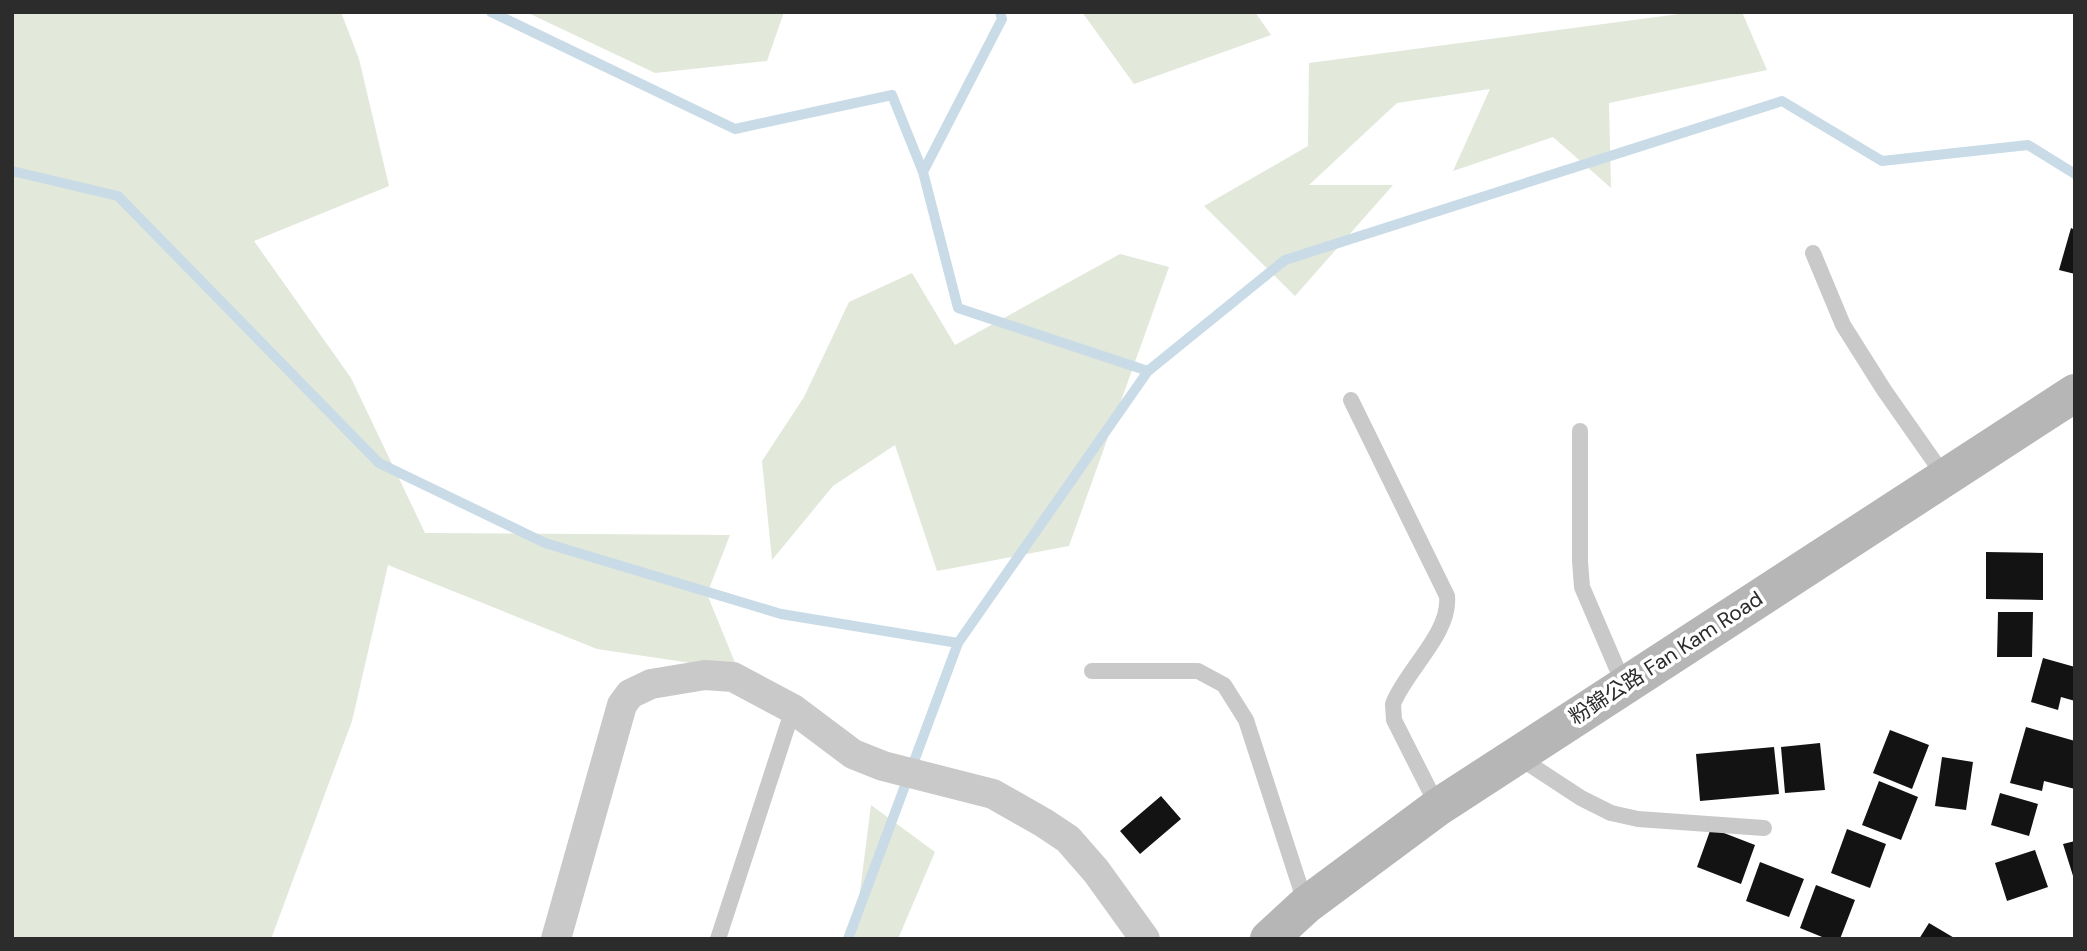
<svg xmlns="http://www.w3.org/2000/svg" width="2087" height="951" font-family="'DM Sans','Noto Sans TC',sans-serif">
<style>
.green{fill:#e2e8da}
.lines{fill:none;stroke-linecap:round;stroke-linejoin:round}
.stream{stroke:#c8dbe7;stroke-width:10}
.building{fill:#131313}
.lane{stroke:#c9c9c9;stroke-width:16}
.street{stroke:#c9c9c9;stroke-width:30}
.secondary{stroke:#b6b6b6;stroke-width:38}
.labels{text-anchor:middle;stroke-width:7;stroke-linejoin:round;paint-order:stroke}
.street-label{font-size:21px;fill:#2c2c2c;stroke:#fff}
</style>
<rect width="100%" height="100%" fill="#fff"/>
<path class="green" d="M12 12H341L359 59 389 186 254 241 351 378 425 533 730 535 707 594 738 670 597 649 388 565 352 721 271 939H12Z
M526 12H784L767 61 655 73Z
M1082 12H1255L1271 35 1134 84Z
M1694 12H1742L1767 70 1609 103 1611 188 1553 137 1453 171 1490 89 1397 103 1309 185H1393L1295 296 1204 206 1308 146 1309 63Z
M1120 254 1169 267 1069 546 937 571 895 445 833 486 772 560 762 461 804 397 849 302 912 273 955 345Z
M871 805 935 852 898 939H854Z"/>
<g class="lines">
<path class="stream" d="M491 12 735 129 892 95 923 172 958 308 1148 371 1285 260 1782 101 1882 161 2028 145 2075 174
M12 171 118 196 379 463 545 543 781 614 958 643 1148 371
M923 172 1002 19 1000 12
M848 939 958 643"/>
</g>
<path class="building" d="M2071 228 2075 230V274L2059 270Z
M1986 552 2043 553V600L1986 599Z
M1998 612H2033L2032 657H1997Z
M2043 658 2075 667V701L2061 697 2058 710 2031 702Z
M2026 727 2075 741V789L2044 781 2042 791 2010 783Z
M1890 730 1929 745 1912 789 1873 773Z
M1820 743 1825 790 1785 793 1781 747Z
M1774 747 1779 794 1700 801 1696 754Z
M1942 757 1973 762 1966 810 1935 806Z
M1879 781 1918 797 1901 840 1862 825Z
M2000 793 2038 804 2029 836 1991 825Z
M1161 796 1181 819 1140 854 1120 831Z
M1711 828 1755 845 1741 884 1697 867Z
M1847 829 1886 844 1870 888 1831 873Z
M2075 841V879H2074L2063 844Z
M2035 850 2048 887 2007 901 1995 863Z
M1760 862 1804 879 1789 917 1746 901Z
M1816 885 1855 900 1840 939H1827L1800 928Z
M1929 923 1956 939H1919Z"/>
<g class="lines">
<path class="lane" d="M1813 253 1843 325 1884 390 1945 477
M1351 400 1447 596C1451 633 1406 670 1393 704L1394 720 1438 807
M1580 431V561L1582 587 1624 685
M1092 671H1198L1224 685 1246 720 1306 905
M1517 756 1581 798 1611 813 1638 819 1764 828
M718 939 793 709"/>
<path class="street" d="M556 939 622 705 630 694 651 684 705 675 733 677 793 709 853 754 883 766 993 794 1044 823 1068 839 1096 871 1145 939"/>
<path class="secondary" d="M1269 939 1306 905 1438 807 2075 393"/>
</g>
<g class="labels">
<g class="street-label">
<text transform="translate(1666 658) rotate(-33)" y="7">粉錦公路 Fan Kam Road</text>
</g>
</g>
<rect width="2087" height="951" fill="none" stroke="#2c2c2c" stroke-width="28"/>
</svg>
